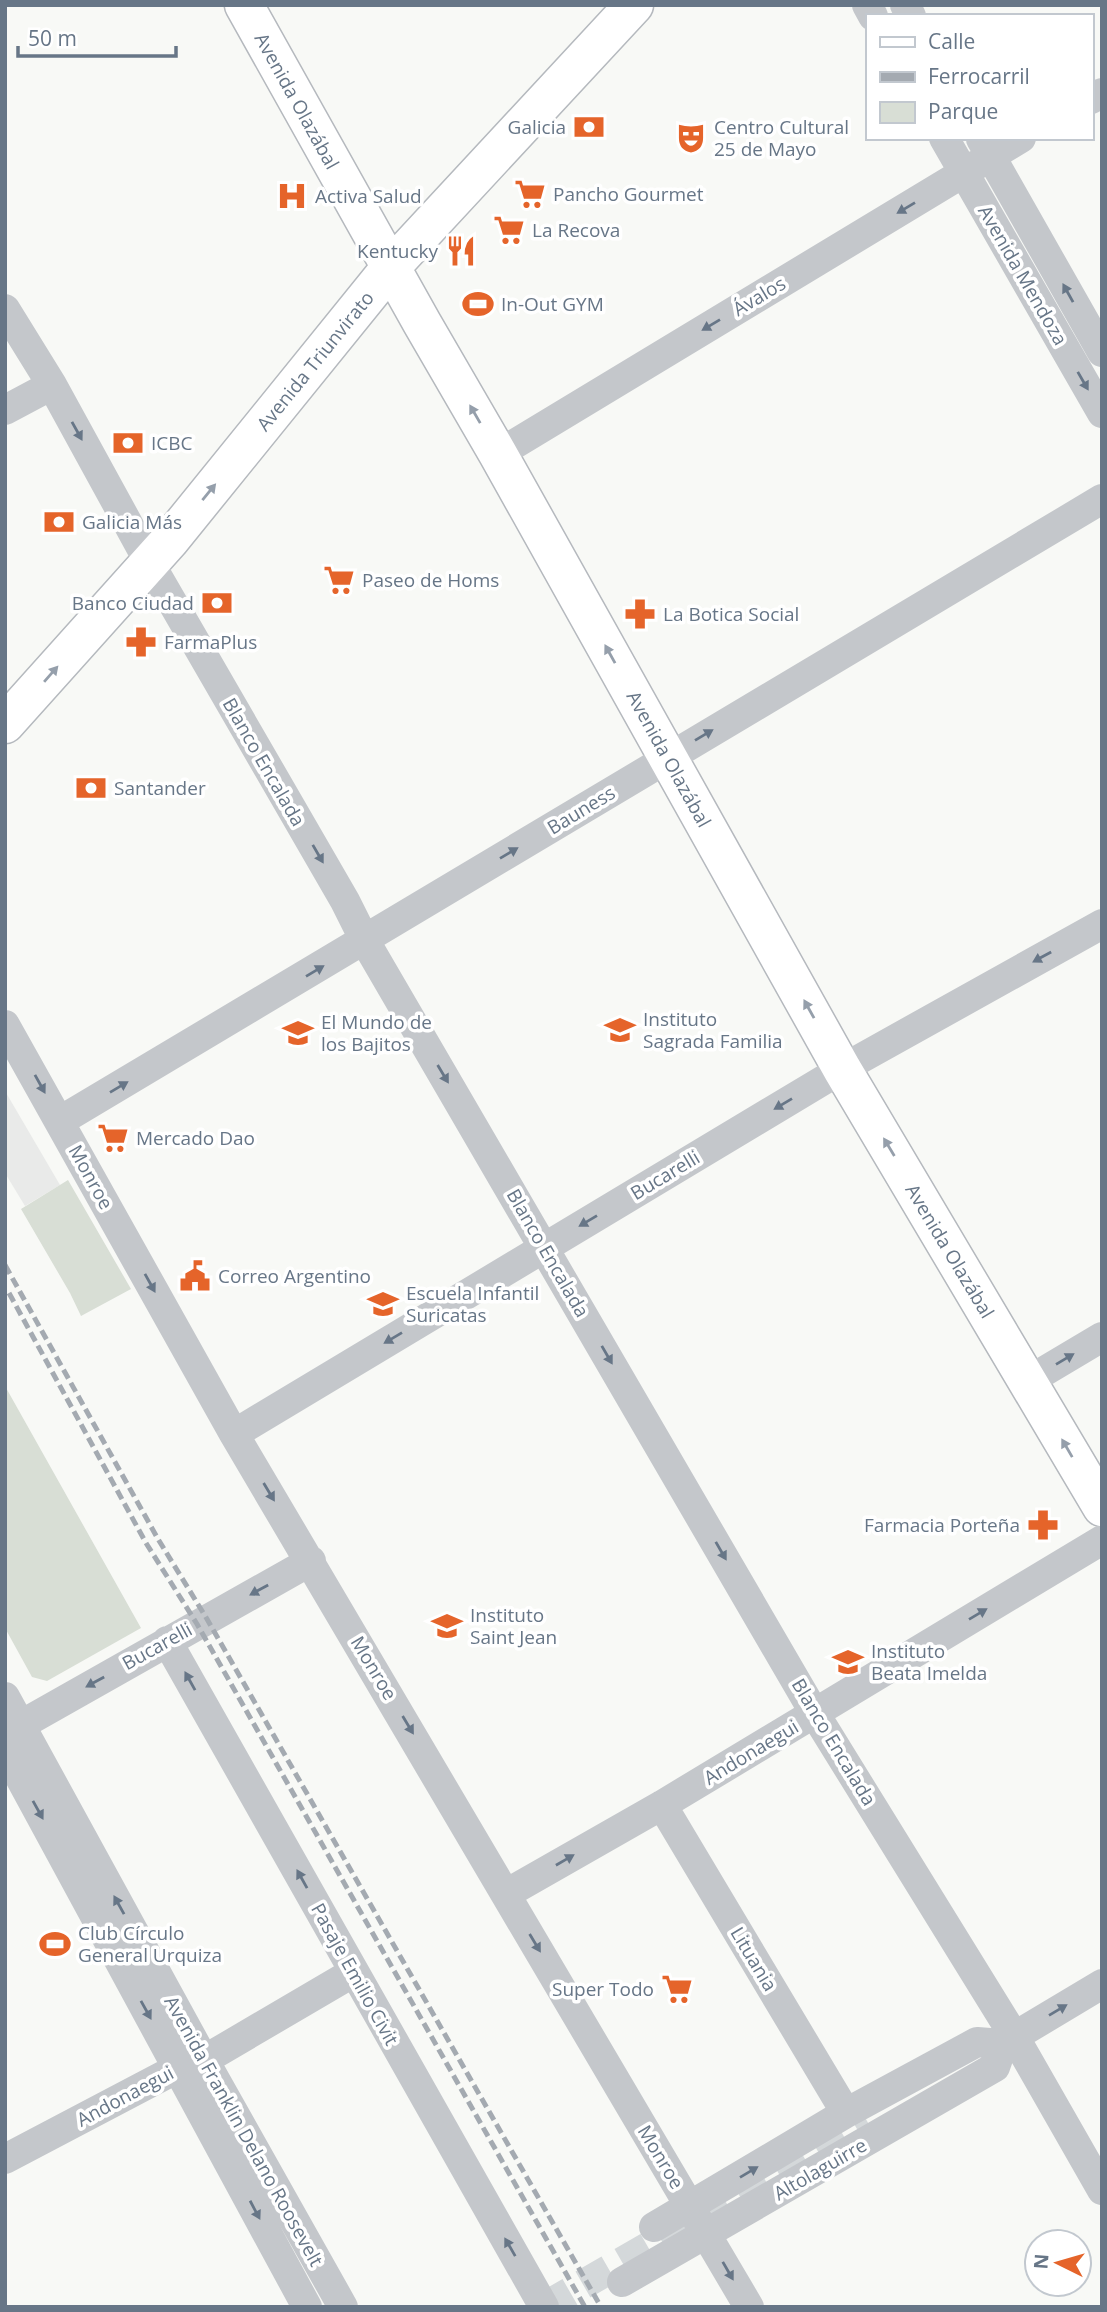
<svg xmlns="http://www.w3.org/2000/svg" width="1107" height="2312" font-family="'Open Sans',sans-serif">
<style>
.built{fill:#e9eae9}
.green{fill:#d8ded5}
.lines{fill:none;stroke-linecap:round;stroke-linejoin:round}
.minor-tunnel{stroke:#d4d8da;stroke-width:30;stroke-dasharray:30 15;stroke-linecap:butt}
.major-casing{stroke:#b5b9be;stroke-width:41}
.minor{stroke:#c4c7cb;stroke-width:30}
.major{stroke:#fff;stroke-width:38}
.rail{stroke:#a4aab1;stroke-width:5;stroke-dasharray:10 5;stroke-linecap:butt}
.oneway{fill:#677687}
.oneway2{fill:#959fab}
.labels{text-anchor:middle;stroke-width:7;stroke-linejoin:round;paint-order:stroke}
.street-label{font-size:19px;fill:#677687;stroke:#fff}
.poi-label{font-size:19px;fill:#677687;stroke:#fff;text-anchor:start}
</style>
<rect width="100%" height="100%" fill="#f8f9f6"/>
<path class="built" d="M5 1091 60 1185 25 1206 5 1173Z"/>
<path class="green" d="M68 1180 131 1289 81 1316 70 1293 21 1209Z
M5 1386 141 1628 47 1681 32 1677 5 1628Z"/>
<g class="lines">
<path class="minor-tunnel" d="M544 2307 867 2121"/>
<g class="major-casing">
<path id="major" d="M244 5 422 323 498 454 842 1069 1102 1507
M5 724 170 540 391 267 634 5"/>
</g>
<path class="minor" d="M867 5 873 16
M905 5 911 16
M1091 99 1102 93
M944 138 1102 413
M981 139 1102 352
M5 309 52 385 149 562 345 901 365 941 815 1714 1014 2036 1102 2190
M5 410 52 385
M498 454 1021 138
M5 1025 234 1434 749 2307
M60 1121 1102 499
M1028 1381 1102 1337
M234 1434 842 1069 1102 924
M167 1641 544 2307
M5 1697 204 2060 343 2307
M5 1734 311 1561
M5 1750 307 2307
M662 1805 846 2113
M506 1894 662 1805 1102 1540
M997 2047 1102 1984
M5 2159 178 2068 204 2060 354 1972
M622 2282 995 2067 1003 2044 977 2042 846 2113 654 2227"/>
<use href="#major" class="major"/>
<path class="rail" d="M5 1265 158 1539 207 1619 601 2307
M9 1293 146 1543 197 1624 585 2307"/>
</g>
<defs><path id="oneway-solid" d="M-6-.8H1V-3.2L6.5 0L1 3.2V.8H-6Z" transform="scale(1.75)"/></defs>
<g class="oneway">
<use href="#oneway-solid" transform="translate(906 208) rotate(149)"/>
<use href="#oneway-solid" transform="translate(1068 293) rotate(-119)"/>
<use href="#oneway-solid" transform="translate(711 325) rotate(149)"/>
<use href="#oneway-solid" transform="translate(1083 381) rotate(60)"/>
<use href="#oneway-solid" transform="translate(77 431) rotate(61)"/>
<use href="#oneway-solid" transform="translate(704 735) rotate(-31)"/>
<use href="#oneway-solid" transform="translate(509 853) rotate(-31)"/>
<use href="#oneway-solid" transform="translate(318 854) rotate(60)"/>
<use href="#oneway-solid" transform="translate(1042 957) rotate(151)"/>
<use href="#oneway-solid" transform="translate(315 971) rotate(-31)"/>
<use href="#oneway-solid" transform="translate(443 1074) rotate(59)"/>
<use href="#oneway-solid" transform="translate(40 1084) rotate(61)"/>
<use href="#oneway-solid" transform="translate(119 1087) rotate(-31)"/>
<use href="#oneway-solid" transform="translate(783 1104) rotate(149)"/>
<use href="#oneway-solid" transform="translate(588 1221) rotate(149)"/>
<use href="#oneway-solid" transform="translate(150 1283) rotate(61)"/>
<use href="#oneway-solid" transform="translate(393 1338) rotate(149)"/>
<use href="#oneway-solid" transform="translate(607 1355) rotate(60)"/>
<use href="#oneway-solid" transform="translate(1065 1359) rotate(-31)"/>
<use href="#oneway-solid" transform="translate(269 1492) rotate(59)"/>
<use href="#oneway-solid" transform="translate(721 1551) rotate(60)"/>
<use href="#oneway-solid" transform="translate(259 1590) rotate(151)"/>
<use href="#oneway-solid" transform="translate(978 1614) rotate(-31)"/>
<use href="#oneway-solid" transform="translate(190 1681) rotate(-119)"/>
<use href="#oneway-solid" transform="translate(95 1682) rotate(151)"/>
<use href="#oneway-solid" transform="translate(408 1725) rotate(59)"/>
<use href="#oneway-solid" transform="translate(38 1810) rotate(61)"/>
<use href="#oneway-solid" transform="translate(565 1860) rotate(-30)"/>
<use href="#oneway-solid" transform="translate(302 1879) rotate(-119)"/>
<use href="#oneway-solid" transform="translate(119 1905) rotate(-119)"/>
<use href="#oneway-solid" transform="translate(535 1943) rotate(59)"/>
<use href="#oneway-solid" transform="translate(146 2010) rotate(61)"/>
<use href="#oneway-solid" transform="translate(1058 2010) rotate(-31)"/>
<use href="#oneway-solid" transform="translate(749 2172) rotate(-31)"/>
<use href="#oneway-solid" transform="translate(255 2210) rotate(62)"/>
<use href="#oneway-solid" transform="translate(510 2247) rotate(-120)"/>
<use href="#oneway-solid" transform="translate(728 2271) rotate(60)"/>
</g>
<g class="oneway2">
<use href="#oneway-solid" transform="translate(475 414) rotate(-120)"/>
<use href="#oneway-solid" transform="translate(209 492) rotate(-51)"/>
<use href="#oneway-solid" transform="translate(610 654) rotate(-119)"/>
<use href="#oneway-solid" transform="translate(51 674) rotate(-49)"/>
<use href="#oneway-solid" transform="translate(809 1009) rotate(-119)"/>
<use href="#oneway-solid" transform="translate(889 1147) rotate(-121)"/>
<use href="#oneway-solid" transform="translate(1067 1448) rotate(-120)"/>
</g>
<defs>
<g id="bank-bare" transform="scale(2.415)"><path d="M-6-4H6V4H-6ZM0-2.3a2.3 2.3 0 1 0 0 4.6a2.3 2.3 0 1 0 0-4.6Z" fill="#e5642a" stroke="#fff" stroke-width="2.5" paint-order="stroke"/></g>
<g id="theatre-bare" transform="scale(2.415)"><path d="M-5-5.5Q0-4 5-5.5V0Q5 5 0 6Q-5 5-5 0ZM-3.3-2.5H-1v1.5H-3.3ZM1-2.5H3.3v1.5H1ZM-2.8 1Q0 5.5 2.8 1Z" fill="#e5642a" stroke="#fff" stroke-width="2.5" paint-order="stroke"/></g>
<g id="supermarket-bare" transform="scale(2.415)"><path d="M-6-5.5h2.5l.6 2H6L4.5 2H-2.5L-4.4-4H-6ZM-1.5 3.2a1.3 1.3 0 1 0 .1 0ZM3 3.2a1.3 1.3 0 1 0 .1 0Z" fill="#e5642a" stroke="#fff" stroke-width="2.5" paint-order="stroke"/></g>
<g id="hospital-bare" transform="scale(2.415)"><path d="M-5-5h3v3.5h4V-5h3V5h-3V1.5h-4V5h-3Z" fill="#e5642a" stroke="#fff" stroke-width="2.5" paint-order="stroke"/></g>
<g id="restaurant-bare" transform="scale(2.415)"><path d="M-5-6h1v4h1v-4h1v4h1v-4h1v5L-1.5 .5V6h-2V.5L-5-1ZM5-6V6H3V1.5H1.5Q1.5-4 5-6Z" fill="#e5642a" stroke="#fff" stroke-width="2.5" paint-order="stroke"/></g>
<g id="stadium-bare" transform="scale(2.415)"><path d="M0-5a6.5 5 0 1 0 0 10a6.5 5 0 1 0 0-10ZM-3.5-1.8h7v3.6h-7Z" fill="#e5642a" stroke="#fff" stroke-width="2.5" paint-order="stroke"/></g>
<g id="pharmacy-bare" transform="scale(2.415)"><path d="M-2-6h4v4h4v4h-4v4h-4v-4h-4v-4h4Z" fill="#e5642a" stroke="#fff" stroke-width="2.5" paint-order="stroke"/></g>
<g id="school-bare" transform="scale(2.415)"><path d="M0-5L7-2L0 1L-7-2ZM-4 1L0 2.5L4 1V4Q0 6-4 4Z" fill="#e5642a" stroke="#fff" stroke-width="2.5" paint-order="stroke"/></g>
<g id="civic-bare" transform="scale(2.415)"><path d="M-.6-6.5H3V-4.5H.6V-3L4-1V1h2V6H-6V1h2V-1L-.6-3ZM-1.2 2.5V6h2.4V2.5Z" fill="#e5642a" stroke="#fff" stroke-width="2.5" paint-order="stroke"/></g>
</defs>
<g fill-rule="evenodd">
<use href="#bank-bare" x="589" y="127"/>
<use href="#theatre-bare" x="691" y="138"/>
<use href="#supermarket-bare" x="530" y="194"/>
<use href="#hospital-bare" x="292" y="196"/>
<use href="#supermarket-bare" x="509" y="230"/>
<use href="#restaurant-bare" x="461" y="251"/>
<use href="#stadium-bare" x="478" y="304"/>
<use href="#bank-bare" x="128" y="443"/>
<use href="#bank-bare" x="59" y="522"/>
<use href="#supermarket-bare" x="339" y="580"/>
<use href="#bank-bare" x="217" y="603"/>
<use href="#pharmacy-bare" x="640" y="614"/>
<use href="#pharmacy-bare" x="141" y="642"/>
<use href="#bank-bare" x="91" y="788"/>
<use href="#school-bare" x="620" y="1030"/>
<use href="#school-bare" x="298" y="1033"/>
<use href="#supermarket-bare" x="113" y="1138"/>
<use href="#civic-bare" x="195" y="1276"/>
<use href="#school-bare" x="383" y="1304"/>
<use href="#pharmacy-bare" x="1043" y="1525"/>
<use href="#school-bare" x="447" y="1626"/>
<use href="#school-bare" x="848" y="1662"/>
<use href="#stadium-bare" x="55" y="1944"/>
<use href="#supermarket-bare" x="677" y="1989"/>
</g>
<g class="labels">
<g class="street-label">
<text transform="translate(297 101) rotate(61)" y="7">Avenida Olazábal</text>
<text transform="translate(1023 275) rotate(60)" y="7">Avenida Mendoza</text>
<text transform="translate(759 296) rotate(-31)" y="7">Ávalos</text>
<text transform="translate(315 361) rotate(-51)" y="7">Avenida Triunvirato</text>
<text transform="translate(669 759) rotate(61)" y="7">Avenida Olazábal</text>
<text transform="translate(264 762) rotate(60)" y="7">Blanco Encalada</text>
<text transform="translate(581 810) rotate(-31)" y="7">Bauness</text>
<text transform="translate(665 1175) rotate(-31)" y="7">Bucarelli</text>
<text transform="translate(91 1177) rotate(61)" y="7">Monroe</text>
<text transform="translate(950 1251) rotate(59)" y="7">Avenida Olazábal</text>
<text transform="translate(548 1253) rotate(60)" y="7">Blanco Encalada</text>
<text transform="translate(157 1646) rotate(-29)" y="7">Bucarelli</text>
<text transform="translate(374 1668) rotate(59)" y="7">Monroe</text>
<text transform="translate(834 1742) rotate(59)" y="7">Blanco Encalada</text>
<text transform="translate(751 1752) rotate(-31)" y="7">Andonaegui</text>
<text transform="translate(754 1959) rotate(59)" y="7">Lituania</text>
<text transform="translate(355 1974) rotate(61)" y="7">Pasaje Emilio Civit</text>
<text transform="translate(125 2096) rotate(-28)" y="7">Andonaegui</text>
<text transform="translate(244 2131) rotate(61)" y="7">Avenida Franklin Delano Roosevelt</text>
<text transform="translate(661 2157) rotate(59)" y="7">Monroe</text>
<text transform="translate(820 2169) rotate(-30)" y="7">Altolaguirre</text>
</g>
<g class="poi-label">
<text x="566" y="134" text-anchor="end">Galicia</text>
<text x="714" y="134">Centro Cultural<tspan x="714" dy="22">25 de Mayo</tspan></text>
<text x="553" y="201">Pancho Gourmet</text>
<text x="315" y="203">Activa Salud</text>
<text x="532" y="237">La Recova</text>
<text x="438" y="258" text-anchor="end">Kentucky</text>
<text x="501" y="311">In-Out GYM</text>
<text x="151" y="450">ICBC</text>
<text x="82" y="529">Galicia Más</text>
<text x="362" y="587">Paseo de Homs</text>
<text x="194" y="610" text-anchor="end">Banco Ciudad</text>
<text x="663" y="621">La Botica Social</text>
<text x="164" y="649">FarmaPlus</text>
<text x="114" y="795">Santander</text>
<text x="643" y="1026">Instituto<tspan x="643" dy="22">Sagrada Familia</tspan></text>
<text x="321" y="1029">El Mundo de<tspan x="321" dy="22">los Bajitos</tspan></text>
<text x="136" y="1145">Mercado Dao</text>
<text x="218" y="1283">Correo Argentino</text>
<text x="406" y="1300">Escuela Infantil<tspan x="406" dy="22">Suricatas</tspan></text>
<text x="1020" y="1532" text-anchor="end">Farmacia Porteña</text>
<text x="470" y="1622">Instituto<tspan x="470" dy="22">Saint Jean</tspan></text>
<text x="871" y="1658">Instituto<tspan x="871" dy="22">Beata Imelda</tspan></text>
<text x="78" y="1940">Club Círculo<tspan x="78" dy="22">General Urquiza</tspan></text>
<text x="654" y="1996" text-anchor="end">Super Todo</text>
</g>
</g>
<rect width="1107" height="2312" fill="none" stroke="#677687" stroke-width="14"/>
<rect x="866" y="14" width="228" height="126" fill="#ffffff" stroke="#c2c8cf" stroke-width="2"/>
<rect x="880" y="37" width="35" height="10" fill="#ffffff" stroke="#c2c8cf" stroke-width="2"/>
<text x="928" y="49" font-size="21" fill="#677687">Calle</text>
<rect x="880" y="72" width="35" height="10" fill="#a4aab1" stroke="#c2c8cf" stroke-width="2"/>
<text x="928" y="84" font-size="21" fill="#677687">Ferrocarril</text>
<rect x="880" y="102" width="35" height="21" fill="#d8ded5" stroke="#c2c8cf" stroke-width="2"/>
<text x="928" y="119" font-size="21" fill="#677687">Parque</text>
<g transform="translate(1058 2263) rotate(275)"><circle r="33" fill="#ffffff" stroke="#c2c8cf" stroke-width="2"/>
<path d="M0-5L12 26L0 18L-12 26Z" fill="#e5642a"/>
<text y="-10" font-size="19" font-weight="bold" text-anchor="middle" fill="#677687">N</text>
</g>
<path d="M18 46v10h158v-10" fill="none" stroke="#677687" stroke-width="3.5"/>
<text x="28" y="46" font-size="21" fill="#677687" stroke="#ffffff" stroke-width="5" paint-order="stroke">50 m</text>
</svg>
